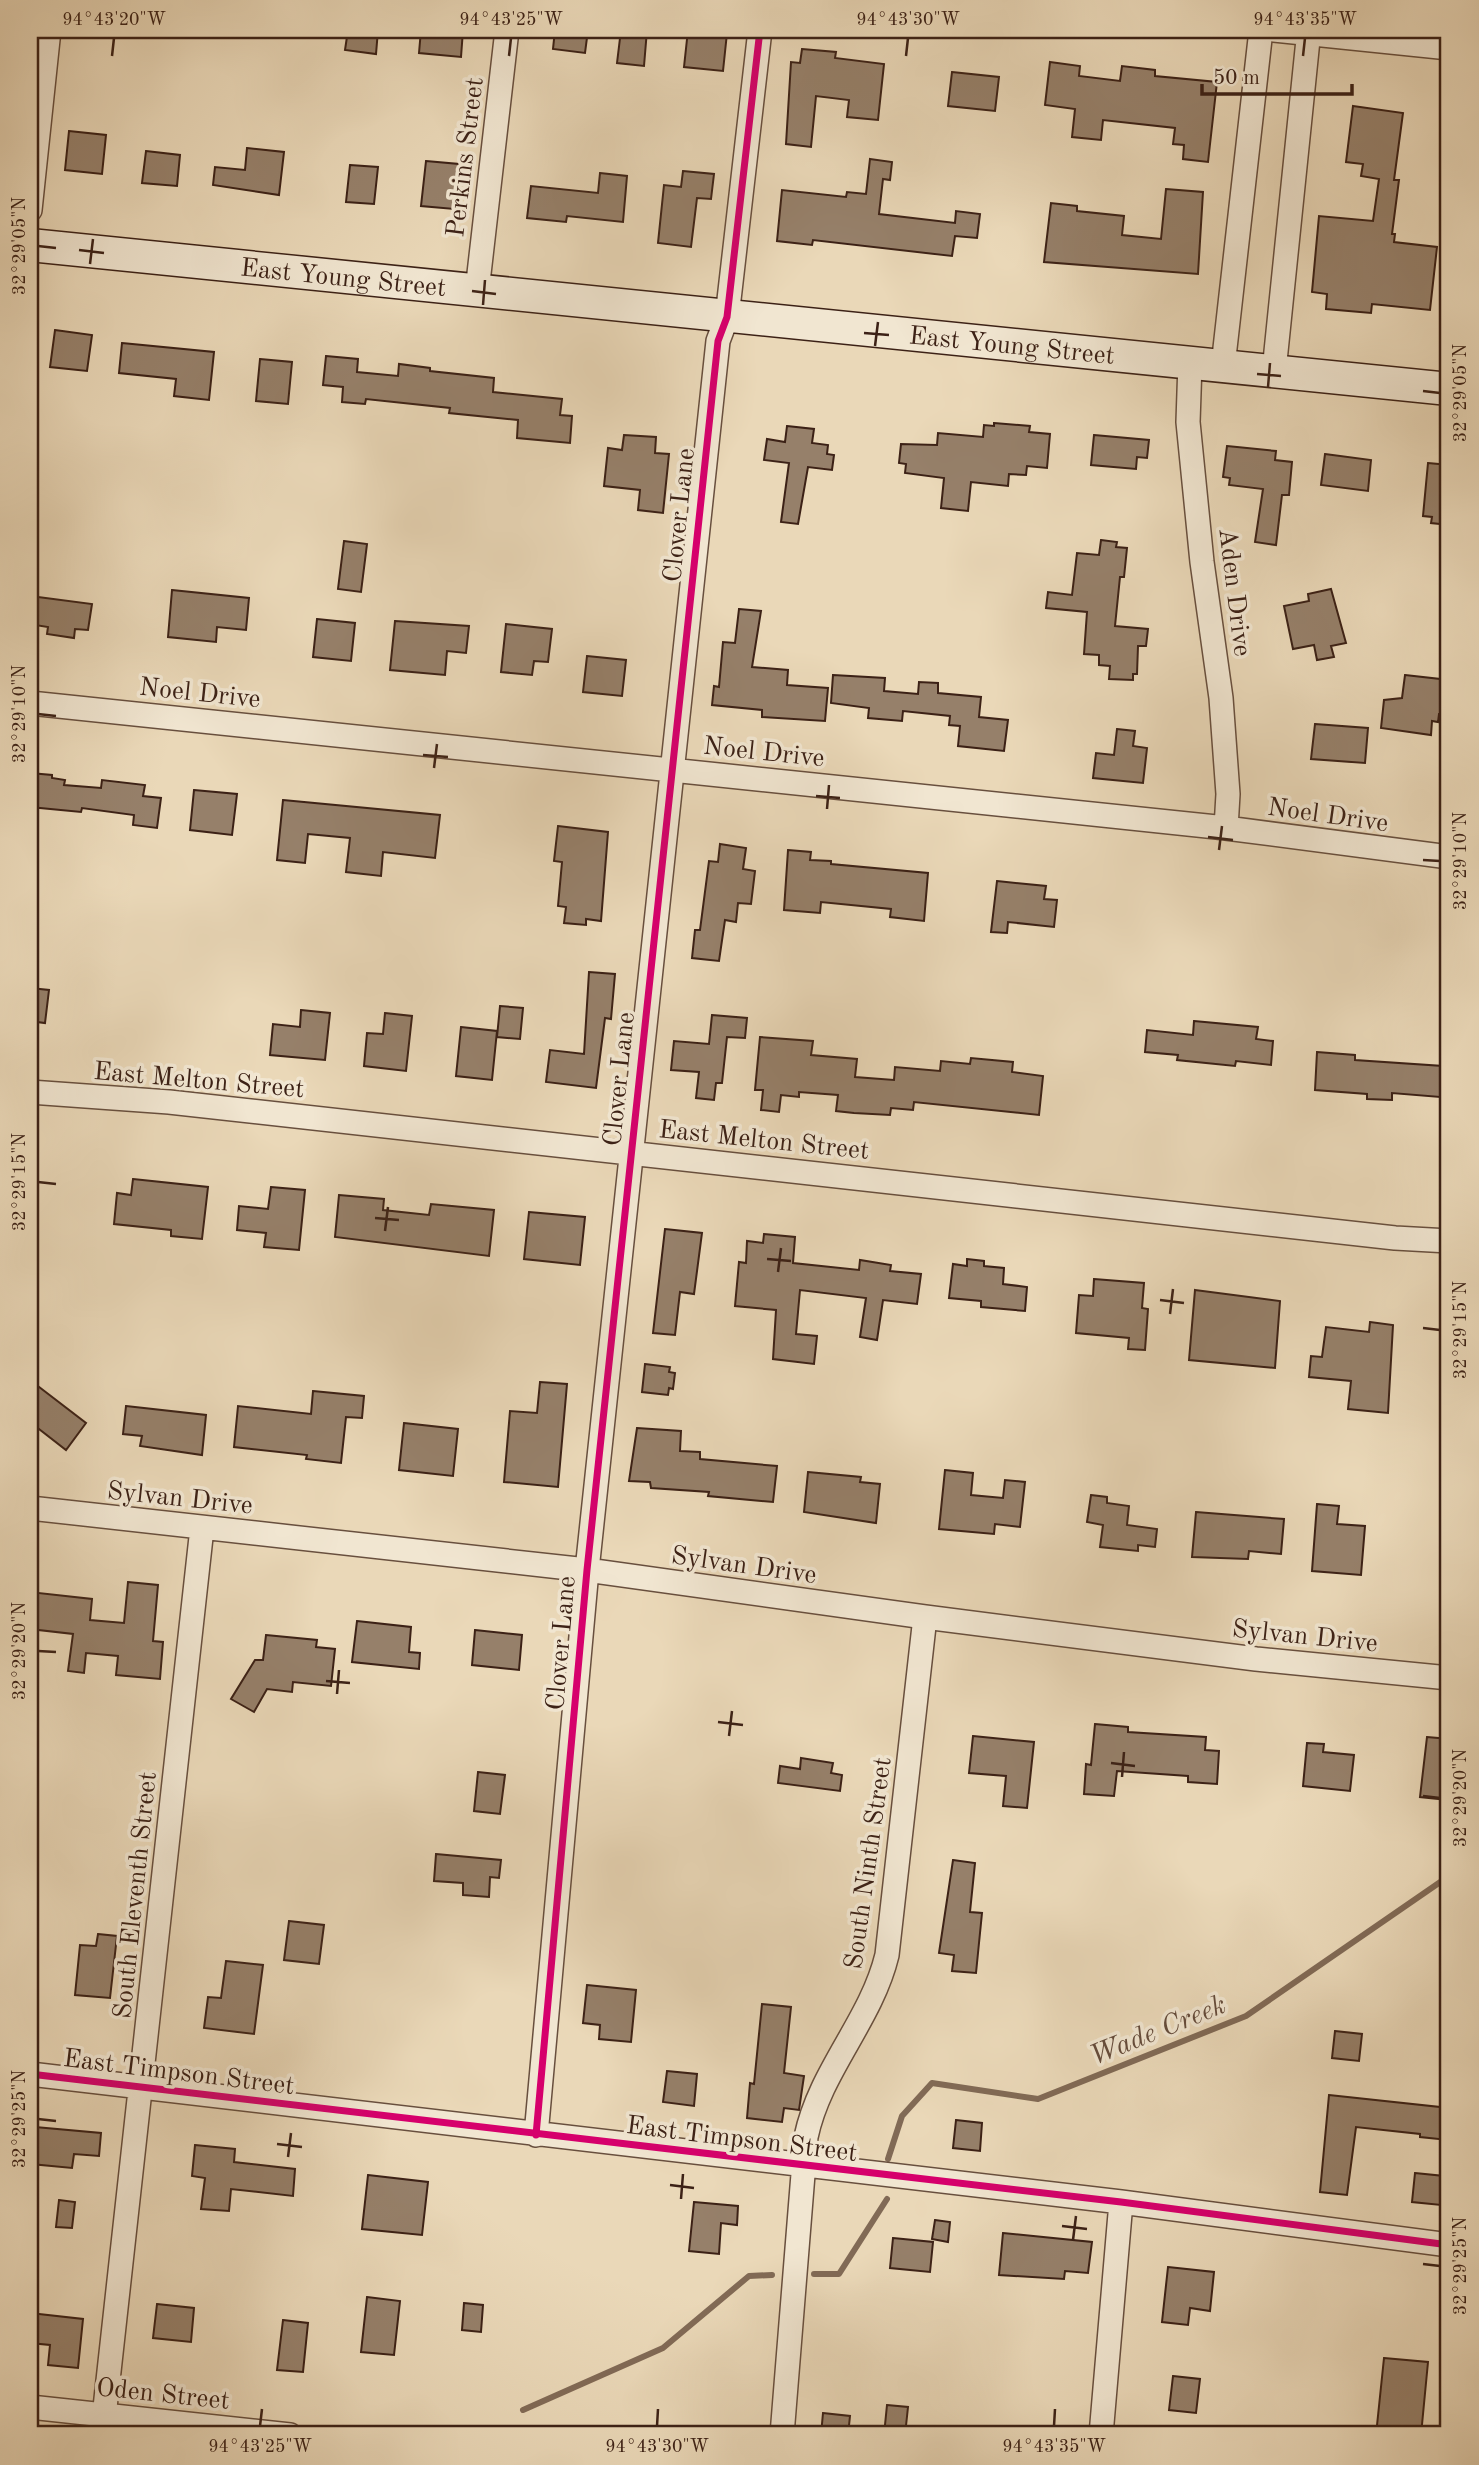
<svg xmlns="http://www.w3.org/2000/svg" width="1479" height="2465" font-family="'Old Standard TT',serif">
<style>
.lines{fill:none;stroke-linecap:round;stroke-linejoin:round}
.stream{stroke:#816a56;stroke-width:6}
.building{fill:#96806a;stroke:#3c2116;stroke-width:2}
.street-casing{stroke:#684f3e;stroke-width:26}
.secondary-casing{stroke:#3c2116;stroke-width:35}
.street{stroke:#f1e6d1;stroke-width:23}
.secondary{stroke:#f1e6d1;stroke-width:32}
.cycleway-casing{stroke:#f1e6d1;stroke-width:11}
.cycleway{stroke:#d6006c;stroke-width:7}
.ticks{fill:none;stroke:#3c2116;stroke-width:2.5}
.labels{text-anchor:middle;stroke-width:7;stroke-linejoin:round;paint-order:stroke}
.street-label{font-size:26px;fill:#3c2116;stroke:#f1e6d1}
.water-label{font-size:28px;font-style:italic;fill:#644b3b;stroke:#f1e6d1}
.neatline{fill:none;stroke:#3c2116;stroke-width:2.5}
.ticks-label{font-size:18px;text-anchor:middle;fill:#3c2116}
</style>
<rect width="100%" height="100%" fill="#ead8b8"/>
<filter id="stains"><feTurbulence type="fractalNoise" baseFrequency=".00286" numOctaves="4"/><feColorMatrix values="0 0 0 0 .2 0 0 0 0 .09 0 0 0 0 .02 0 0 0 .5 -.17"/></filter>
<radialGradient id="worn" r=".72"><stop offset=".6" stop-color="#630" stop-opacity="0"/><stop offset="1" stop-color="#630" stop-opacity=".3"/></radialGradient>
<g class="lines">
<path class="stream" d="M888 2159 902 2116 932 2083 1038 2099 1246 2016 1449 1876
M814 2274H839L887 2199
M523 2410 663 2348 749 2276 772 2275"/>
</g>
<path class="building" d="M348 30H378L376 54 345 50Z
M421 30H463L461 57 419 53Z
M555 30H588L585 53 553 49Z
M621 30H647L644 66 617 63Z
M688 30 727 33 723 71 684 67Z
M802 49 836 52 835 58 884 64 878 120 847 117 849 100 816 96 811 147 786 144 791 62 800 63Z
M1050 62 1080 66 1079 76 1120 81 1122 66 1155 70V76L1217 82 1208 162 1183 159 1184 145 1173 144 1175 128 1103 120 1101 140 1072 137 1075 109 1045 105Z
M952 72 999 77 995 111 948 106Z
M1353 106 1403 113 1394 180H1399L1392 234H1395L1394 242 1437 247 1430 310 1372 304 1371 313 1326 309 1327 294 1312 292 1319 216 1373 221 1379 179 1361 176 1363 164 1346 162Z
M69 131 106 135 102 174 65 170Z
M247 148 284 152 279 195 213 185 215 167 245 170Z
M146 151 180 155 177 186 142 183Z
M870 159 892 162 890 180 883 179 879 214 955 223 956 211 980 214 977 238 955 236 952 256 813 240 812 245 777 241 782 190 846 197 847 192 866 194Z
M426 161 459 164 454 209 421 206Z
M350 165 378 167 374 204 346 202Z
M683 171 714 174 711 199 697 198 691 247 658 243 664 185 681 187Z
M600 173 627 176 623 222 567 216 566 222 527 218 531 186 598 193Z
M1166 189 1203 192 1198 274 1044 262 1051 203 1077 206V211L1124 216 1122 235 1161 239Z
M55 330 92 335 87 371 50 367Z
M122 343 214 352 209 400 174 396 176 379 119 373Z
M326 356 358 359 357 372 398 376 399 364 430 368V371L494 378 493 392 562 399 560 415 572 416 570 443 517 438 518 420 449 413 450 408 366 399 365 404 342 402 343 387 323 385Z
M260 359 292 362 288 404 256 401Z
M994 423 1030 426 1029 432 1050 434 1047 468 1027 466 1026 475 1009 474 1008 486 971 482 968 511 941 508 944 478 905 473 906 464 899 463 901 444 937 445 938 433 983 437 984 425 994 426Z
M787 426 814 429 812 443 828 445 827 454 834 455 832 470 808 467 798 524 781 522 789 463 764 460 767 439 785 442Z
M624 435 656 437 655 453 669 454 663 513 638 510 640 490 604 486 608 448 622 450Z
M1094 435 1149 440 1147 458 1137 457 1136 469 1091 465Z
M1227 446 1276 451 1275 460 1292 462 1289 495H1282L1276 545 1255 542 1263 489 1229 485 1230 478 1223 477Z
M1325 454 1371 460 1368 491 1321 485Z
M1428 463 1449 465V525L1431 523 1432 517 1423 516Z
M1101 540 1117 542 1116 547 1127 548 1124 577H1120L1115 626 1148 629 1146 646H1138L1137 674H1133V680L1109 679 1110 666 1099 665V655L1084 654 1087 612 1046 608 1048 592 1072 595 1077 553 1099 555Z
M344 541 367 544 361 592 338 589Z
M1331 589 1346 643 1331 646 1334 657 1317 660 1314 645 1293 649 1284 606 1309 601 1308 594Z
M172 590 249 598 246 630 217 627 216 642 168 637Z
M38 597 92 604 88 630 75 629 74 638 47 634 48 627 35 625Z
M739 609 761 611 752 667 788 670 787 685 828 688 825 721 762 717V710L712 705 714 686 719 687 723 642 735 643Z
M317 619 355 623 351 661 313 657Z
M395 621 469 626 466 653 447 651 445 675 390 670Z
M506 624 552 629 548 662 534 661 532 675 501 672Z
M587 656 626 660 622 696 583 692Z
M833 675 885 678 884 691 918 694 919 682 938 683V693L981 697 979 717 1008 720 1004 751 958 746 960 726 949 725 950 716 903 711 902 721 868 718 869 708 831 703Z
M1405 675 1449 680V715L1439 714 1438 722 1432 721 1431 735 1381 728 1384 700 1402 698Z
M1315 724 1368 728 1365 763 1311 759Z
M1117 729 1135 731 1133 746 1147 748 1143 783 1093 778 1096 753 1114 755Z
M30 773 52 775V778L65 780 64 785 101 788 102 780 145 785 143 796 161 798 157 828 133 825 134 815 82 808 81 812 30 807Z
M194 790 237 794 232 835 190 830Z
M283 800 440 815 435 858 383 852 381 876 346 872 350 838 308 834 305 863 277 860Z
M558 826 608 832 601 921 586 919V925L564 923 566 907 558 906 562 862 554 861Z
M720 844 746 848 743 869 755 871 751 904 738 903 736 922 725 920 719 961 692 958 695 930H700L709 861 718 862Z
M788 850 811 852 810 860 831 861V864L928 873 924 921 890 917 891 909 821 902 820 913 784 910Z
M997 881 1046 886 1044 899 1057 900 1054 927 1008 922 1007 933 991 932Z
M589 972 615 974 611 1019 605 1018 596 1088 546 1082 550 1050 584 1054Z
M30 988 49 990 45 1023 30 1021Z
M500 1006 523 1008 520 1039 497 1037Z
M301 1010 330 1013 325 1060 270 1055 273 1024 300 1027Z
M385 1013 412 1016 406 1071 364 1066 367 1033 383 1034Z
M712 1015 747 1018 745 1038 727 1037 722 1083H716L714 1100 696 1098 699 1072 671 1070 674 1041 709 1044Z
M1194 1021 1258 1027 1256 1039 1273 1041 1271 1065 1236 1061 1235 1066 1177 1060 1178 1055 1145 1052 1147 1030 1193 1035Z
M461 1027 497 1031 492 1080 456 1076Z
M760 1037 813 1041 811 1055 857 1059 855 1077 894 1080 895 1067 940 1071 941 1061 970 1064 971 1058 1013 1062 1012 1072 1043 1076 1039 1115 914 1102 913 1110 891 1108 890 1115 854 1113 836 1111 838 1095 799 1092V1097L781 1095 779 1112 761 1110 763 1090H755Z
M1317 1052 1355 1055V1060L1443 1066 1440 1097 1392 1093V1100L1367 1099V1094L1315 1090Z
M133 1179 208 1187 202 1239 171 1236V1230L114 1224 117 1193 131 1195Z
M271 1187 305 1190 299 1250 264 1247 266 1233 237 1230 239 1206 268 1209Z
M339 1195 384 1199 383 1210 429 1215 431 1204 494 1210 489 1256 335 1237Z
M529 1212 585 1217 580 1265 524 1259Z
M665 1229 702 1233 694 1294 680 1292 675 1335 653 1333Z
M764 1234 795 1237 793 1263 859 1270 860 1260 891 1265 890 1271 921 1274 917 1304 883 1300 877 1340 860 1337 866 1298 800 1290 796 1334 817 1336 814 1364 773 1359 776 1310 735 1306 739 1262 746 1263 747 1241 763 1243Z
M967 1259 984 1261V1266L1004 1268 1003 1284 1027 1287 1025 1311 981 1307V1301L949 1298 953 1264 967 1266Z
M1094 1279 1144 1283 1142 1308 1148 1309 1145 1350 1128 1349 1129 1338 1076 1333 1079 1295 1093 1296Z
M1195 1290 1280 1301 1275 1368 1189 1360Z
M1370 1322 1393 1325 1388 1413 1348 1409 1351 1381 1309 1377 1311 1356 1322 1357 1326 1327 1369 1332Z
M645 1364 670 1367 669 1372 675 1373 673 1389 669 1388 668 1395 642 1392Z
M30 1380 86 1423 66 1450 30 1422Z
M540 1382 567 1384 558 1487 504 1482 510 1411 537 1413Z
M313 1391 364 1396 362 1418 346 1417 341 1463 306 1459 307 1455 234 1447 238 1406 311 1414Z
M126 1406 206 1415 202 1455 140 1446 142 1436 123 1434Z
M404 1423 458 1429 453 1476 399 1470Z
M637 1428 681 1431 680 1451 700 1452V1459L777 1466 773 1502 708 1496 709 1492 651 1488 650 1482 629 1481Z
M945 1470 973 1473 971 1495 1003 1498 1005 1480 1025 1482 1020 1527 995 1524 994 1534 939 1529Z
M808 1472 861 1477 860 1482 880 1484 876 1523 804 1512Z
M1091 1495 1107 1497V1503L1129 1506 1127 1525 1157 1529 1155 1547 1138 1545V1551L1100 1547 1103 1525 1087 1522Z
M1317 1504 1339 1506 1337 1524 1365 1526 1361 1575 1312 1571Z
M1196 1512 1284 1519 1281 1554 1249 1551 1248 1559 1192 1557Z
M128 1582 158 1585 153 1641 163 1642 160 1679 116 1675 118 1656 86 1653 84 1673 68 1671 73 1634 30 1629V1592L92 1599 90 1620 124 1623Z
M357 1621 411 1627 409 1652 420 1653 419 1669 352 1662Z
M475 1630 522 1635 519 1670 472 1665Z
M266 1635 317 1640 316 1647 335 1649 331 1686 293 1682 292 1692 267 1689 254 1712 231 1699 255 1660H263Z
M1095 1724 1128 1727V1732L1206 1737 1205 1750 1219 1751 1217 1784 1188 1782V1776L1117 1771 1114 1796 1084 1794 1086 1764 1091 1765Z
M973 1736 1034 1742 1027 1808 1003 1806 1006 1776 969 1773Z
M1427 1737 1449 1739 1447 1800 1420 1797Z
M1307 1743 1324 1744 1323 1752 1354 1755 1350 1791 1303 1786Z
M801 1758 833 1763 831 1773 842 1775 840 1791 778 1783 780 1766 800 1769Z
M478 1772 505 1775 500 1814 474 1811Z
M436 1854 501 1860 499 1878 490 1877 489 1897 463 1895V1883L434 1881Z
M953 1860 975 1863 970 1912 982 1913 976 1973 952 1971 954 1955 939 1953Z
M289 1921 324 1925 319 1964 284 1960Z
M98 1934 117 1936 110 1998 75 1995 80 1945 96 1946Z
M226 1961 263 1965 254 2034 204 2028 208 1997 221 1998Z
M587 1985 636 1990 631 2042 599 2039 600 2025 583 2023Z
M762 2004 791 2007 784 2073 804 2076 799 2110 784 2108 782 2122 747 2118 750 2083 754 2084Z
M1335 2031 1362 2034 1359 2061 1332 2058Z
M667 2071 697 2074 694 2106 663 2102Z
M1329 2095 1449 2108 1448 2140 1420 2137V2134L1356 2127 1347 2195 1320 2192Z
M956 2120 982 2123 980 2151 953 2148Z
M35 2127 101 2133 99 2156 74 2154 72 2168 31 2164Z
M195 2145 235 2149 234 2162 295 2169 293 2196 231 2189 229 2211 201 2209 205 2178 192 2176Z
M1415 2173 1444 2176 1441 2205 1412 2202Z
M368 2175 428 2182 422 2235 362 2229Z
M59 2200 75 2202 72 2228 56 2227Z
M694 2202 738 2206 737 2225 721 2223 719 2254 689 2251Z
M935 2220 950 2222 948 2242 932 2239Z
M1003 2233 1092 2242 1088 2273 1065 2271 1064 2279 999 2275Z
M893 2238 933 2242 930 2272 890 2268Z
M1168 2267 1214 2272 1210 2311 1190 2308 1188 2325 1162 2322Z
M367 2297 400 2301 394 2355 361 2352Z
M464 2303 483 2305 481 2332 462 2330Z
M157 2304 194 2308 191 2342 153 2338Z
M30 2313 83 2319 78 2368 48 2365 50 2345 30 2343Z
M283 2320 308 2323 303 2372 277 2370Z
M1384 2358 1428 2362 1421 2435H1376Z
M1173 2376 1200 2379 1196 2413 1169 2410Z
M887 2405 908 2407 905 2435H884Z
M823 2413 850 2416 848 2435H821Z"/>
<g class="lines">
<g class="street-casing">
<path id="street" d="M1274 30 1449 48
M30 210 49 30
M477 291 507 30
M1190 363 1188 422 1202 562 1221 698 1228 794 1226 828
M1223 366 1261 30
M1274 371 1309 30
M30 703 1226 828 1449 857
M30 1092 169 1102 1395 1238 1449 1241
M30 1508 587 1570 925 1617 1256 1659 1449 1678
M30 2074 1121 2202 1449 2245
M536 2135 587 1570 718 341 727 317 760 30
M30 2407 290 2435
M102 2435 202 1528
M782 2435 806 2137C820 2070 871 2021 887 1955L925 1617
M1101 2435 1121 2202"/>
</g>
<g class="secondary-casing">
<g id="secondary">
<path id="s1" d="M30 245 1449 389"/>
</g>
</g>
<use href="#street" class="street"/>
<use href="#secondary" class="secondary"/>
<g class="cycleway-casing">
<path id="cycleway" d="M30 2074 1121 2202 1449 2245
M536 2135 587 1570 718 341 727 317 760 30"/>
</g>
<use href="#cycleway" class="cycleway"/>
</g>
<path class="ticks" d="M112 56 114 38M509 56 511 38M906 56 908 38M1303 56 1305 38M38 246 56 248M79 250 104 253M90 264 93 239M472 291 496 294M483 305 485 280M864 333 889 335M875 346 878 322M1257 374 1281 376M1268 387 1270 363M1423 391 1440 393M38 714 56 716M423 755 448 757M434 768 437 744M816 796 840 798M827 809 829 785M1208 837 1233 840M1219 850 1222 826M1423 860 1440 861M38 1182 56 1184M375 1218 399 1220M385 1231 388 1207M767 1259 791 1261M778 1272 781 1248M1160 1300 1184 1303M1170 1314 1173 1289M1423 1328 1440 1330M38 1651 56 1652M326 1681 350 1683M337 1694 339 1670M718 1722 743 1725M729 1736 732 1711M1111 1763 1135 1766M1122 1777 1124 1752M1423 1796 1440 1798M38 2119 56 2121M277 2144 302 2147M288 2157 291 2133M670 2185 694 2188M681 2199 683 2174M1062 2226 1087 2229M1073 2240 1076 2216M1423 2264 1440 2266M260 2426 262 2409M657 2426 658 2409M1054 2426 1055 2409"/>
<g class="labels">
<g class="street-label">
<text transform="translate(464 157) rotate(-83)" y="9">Perkins Street</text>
<text dy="9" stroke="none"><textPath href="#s1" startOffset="315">East Young Street</textPath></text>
<text dy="9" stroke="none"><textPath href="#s1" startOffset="987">East Young Street</textPath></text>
<text transform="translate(678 515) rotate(-84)" y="9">Clover Lane</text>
<text transform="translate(1236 592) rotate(83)" y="9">Aden Drive</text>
<text transform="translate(200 692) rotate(6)" y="9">Noel Drive</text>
<text transform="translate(764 751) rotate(6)" y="9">Noel Drive</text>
<text transform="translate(1328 814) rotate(8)" y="9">Noel Drive</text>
<text transform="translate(199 1079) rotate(5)" y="9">East Melton Street</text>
<text transform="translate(618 1079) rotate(-84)" y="9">Clover Lane</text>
<text transform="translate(764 1139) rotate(6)" y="9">East Melton Street</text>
<text transform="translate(180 1497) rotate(6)" y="9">Sylvan Drive</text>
<text transform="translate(744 1564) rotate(8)" y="9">Sylvan Drive</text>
<text transform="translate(1305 1635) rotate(6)" y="9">Sylvan Drive</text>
<text transform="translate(560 1643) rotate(-85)" y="9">Clover Lane</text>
<text transform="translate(867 1863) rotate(-82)" y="9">South Ninth Street</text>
<text transform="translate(134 1895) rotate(-84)" y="9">South Eleventh Street</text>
<text transform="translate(179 2071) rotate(7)" y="9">East Timpson Street</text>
<text transform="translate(742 2138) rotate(7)" y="9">East Timpson Street</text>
<text transform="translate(163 2393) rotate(6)" y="9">Oden Street</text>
</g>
<g class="water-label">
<text transform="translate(1157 2029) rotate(-22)" y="10">Wade Creek</text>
</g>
</g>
<rect width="1479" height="2465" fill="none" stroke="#ead8b8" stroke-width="77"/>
<path d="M1202 84v10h150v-10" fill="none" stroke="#3c2116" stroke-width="3.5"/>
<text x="1213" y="84" font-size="21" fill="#3c2116" stroke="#f1e6d1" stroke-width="5" paint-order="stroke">50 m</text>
<rect x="38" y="38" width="1402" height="2388" class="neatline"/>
<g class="ticks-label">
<text x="114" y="25">94°43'20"W</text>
<text x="511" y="25">94°43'25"W</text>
<text x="908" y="25">94°43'30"W</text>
<text x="1305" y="25">94°43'35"W</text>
<text transform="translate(19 246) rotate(-90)" y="6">32°29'05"N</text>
<text transform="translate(1460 393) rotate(-90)" y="6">32°29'05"N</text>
<text transform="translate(19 714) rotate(-90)" y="6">32°29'10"N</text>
<text transform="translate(1460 861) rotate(-90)" y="6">32°29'10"N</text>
<text transform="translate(19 1182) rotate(-90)" y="6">32°29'15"N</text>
<text transform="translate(1460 1330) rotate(-90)" y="6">32°29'15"N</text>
<text transform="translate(19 1651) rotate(-90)" y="6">32°29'20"N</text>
<text transform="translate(1460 1798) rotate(-90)" y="6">32°29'20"N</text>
<text transform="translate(19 2119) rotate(-90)" y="6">32°29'25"N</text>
<text transform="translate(1460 2266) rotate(-90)" y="6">32°29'25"N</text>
<text x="260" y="2452">94°43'25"W</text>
<text x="657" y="2452">94°43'30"W</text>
<text x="1054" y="2452">94°43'35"W</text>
</g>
<rect width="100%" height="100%" filter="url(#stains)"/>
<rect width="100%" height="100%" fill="url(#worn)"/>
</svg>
